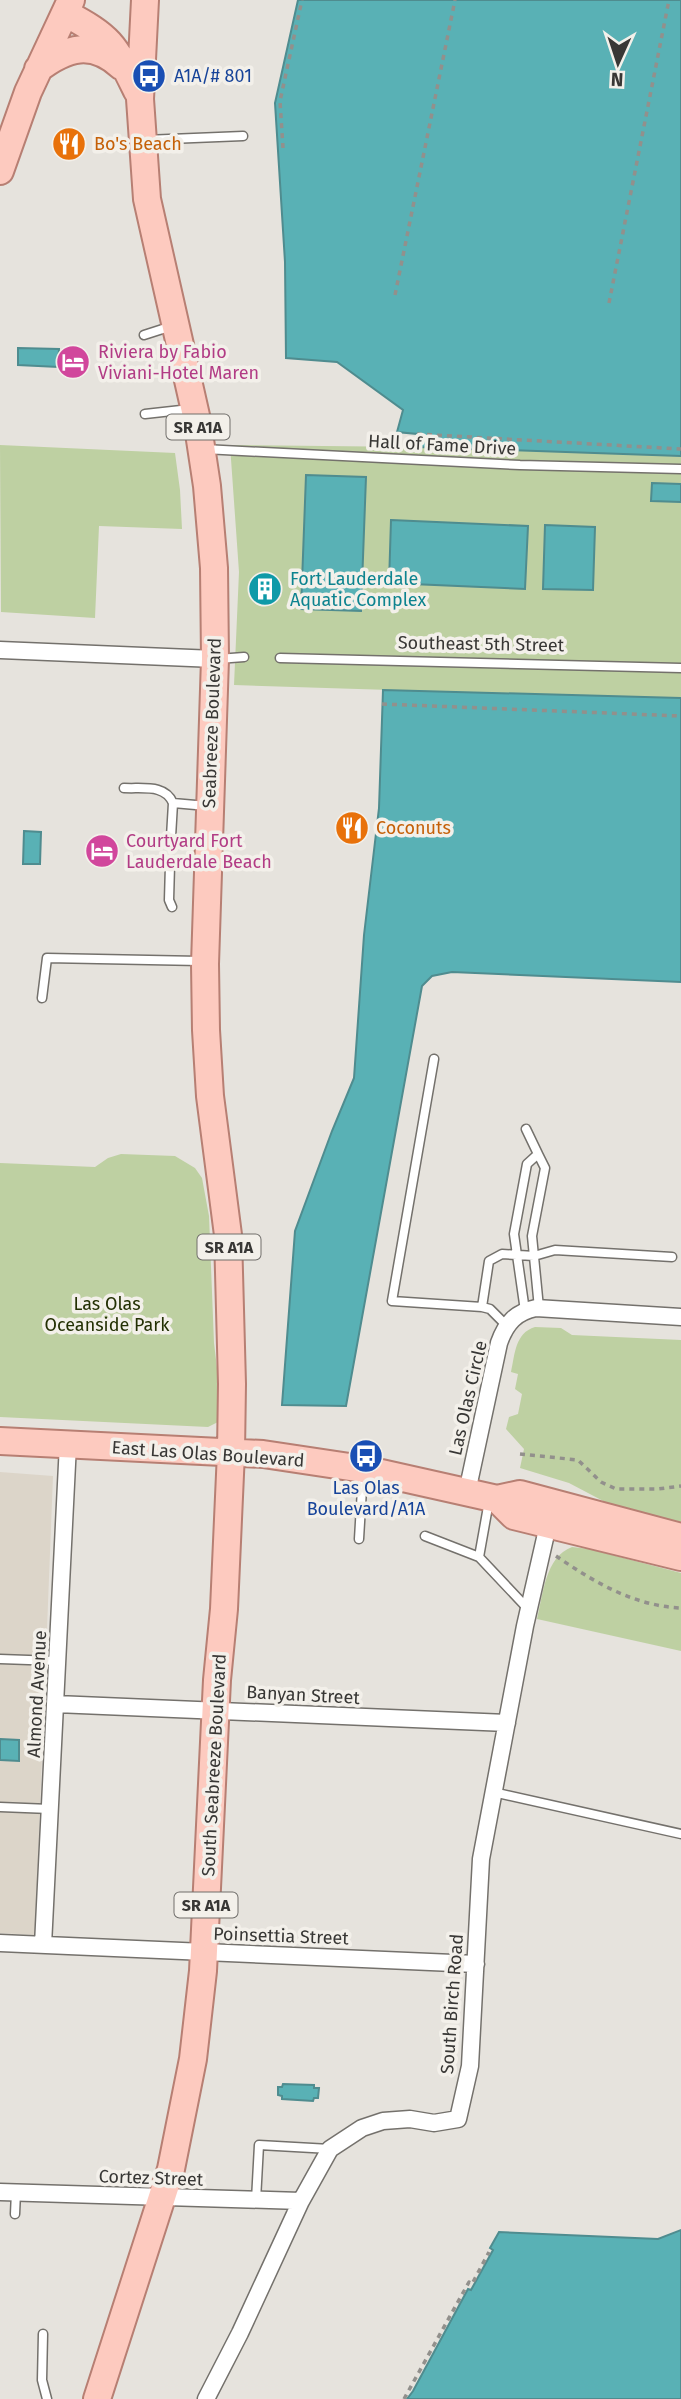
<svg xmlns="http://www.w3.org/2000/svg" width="681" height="2399" font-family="'Fira Sans',sans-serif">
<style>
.built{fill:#dcd5c9}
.green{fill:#bed0a2}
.water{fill:#59b1b5;stroke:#4f8c8f;stroke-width:2}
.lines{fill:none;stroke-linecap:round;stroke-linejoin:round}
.lane-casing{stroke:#74716c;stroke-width:11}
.street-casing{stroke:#74716c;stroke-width:19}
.primary-casing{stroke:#b77f73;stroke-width:30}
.path{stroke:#92908c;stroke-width:3.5;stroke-dasharray:5 5;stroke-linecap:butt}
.lane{stroke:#fff;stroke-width:8}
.street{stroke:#fff;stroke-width:16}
.primary{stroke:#fdcabf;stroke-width:26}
.labels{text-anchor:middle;stroke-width:7;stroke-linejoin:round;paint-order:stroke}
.shield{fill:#f3f0ea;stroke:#706e6b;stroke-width:2}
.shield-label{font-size:16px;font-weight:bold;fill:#383735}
.transit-label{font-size:18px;fill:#164399;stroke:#f3f0ea;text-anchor:start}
.food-label{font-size:18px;fill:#c56008;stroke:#f3f0ea;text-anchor:start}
.hotel-label{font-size:18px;fill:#b23c85;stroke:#f3f0ea;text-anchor:start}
.street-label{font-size:18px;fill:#383735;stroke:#f3f0ea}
.culture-label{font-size:18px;fill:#0d838f;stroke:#f3f0ea;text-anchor:start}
.park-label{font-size:18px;fill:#233003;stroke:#f3f0ea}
</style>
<rect width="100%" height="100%" fill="#e6e3dd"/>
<path class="built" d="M0 1472 53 1476 35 1935 0 1933Z"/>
<path class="green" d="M0 445 175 453 180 490 182 529 99 526 95 618 1 612Z
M230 445 417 447 681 456V699L234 685 239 572Z
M121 1154 175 1156 195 1168 202 1178 209 1216 214 1343 220 1393 218 1422 208 1427 0 1417V1163L95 1167 108 1158Z
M535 1327 561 1328 572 1335 681 1340V1522L607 1503 569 1483 520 1468 524 1449 506 1429 509 1417 518 1414 522 1394 515 1389 518 1374 511 1372C515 1354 515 1333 535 1327Z
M572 1547 589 1549 681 1573V1651L537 1619C543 1595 545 1557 572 1547Z"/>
<path class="water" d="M298 0H681V456L417 447V434L397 432 403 410 337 362 286 358 285 262 275 103Z
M18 348 59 349 58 367 18 365Z
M306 475 366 477 361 611 301 609Z
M652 483 681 484V502L651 501Z
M391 520 528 526 525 589 389 583Z
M545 525 595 527 593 590 543 589Z
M383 690 681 698V982L452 972 432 976 422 986 346 1406 282 1405 295 1231 332 1131 354 1078 364 935 379 808Z
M24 831 41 832 40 864H23Z
M0 1739 19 1740V1761L0 1760Z
M283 2084 314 2085V2088H319L318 2098H314L313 2101 282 2099V2096L278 2095V2087H282Z
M681 2230V2399H407L413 2391 468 2289 471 2290 493 2250 490 2248 499 2232 658 2239Z"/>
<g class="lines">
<g class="lane-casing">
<path id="lane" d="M145 140 243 136
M144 335 172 326
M145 414 190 409
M204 449 520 465 681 469
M280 658 681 668
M218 659 244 657
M124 788C143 789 165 784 173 803
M171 837 173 803 207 806
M170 865 169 900 172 907
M42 998 47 958 200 961
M434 1059 392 1301 482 1307 489 1261 502 1254 534 1256 555 1250 672 1257
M526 1129 538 1154
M482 1307 490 1309 506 1325
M525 1311 514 1234 527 1164 538 1154 545 1168 532 1236 539 1308
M425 1536 479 1557 529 1610
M359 1539 363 1472
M479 1557 489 1501
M0 1659 57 1661
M493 1792 681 1834
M0 1807 50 1809
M256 2200 259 2145 330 2149
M15 2214 16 2192
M43 2334 42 2380 47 2399"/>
</g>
<g class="street-casing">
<path id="street" d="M0 650 215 659
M467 1492 499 1343C506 1323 516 1312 536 1308L681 1317
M56 1704 507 1723
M0 1943 476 1964
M43 1945 68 1444
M0 2192 301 2201
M206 2399 240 2333 301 2201 330 2149 362 2128 383 2121 410 2119 434 2123 458 2119 470 2066 481 1859 525 1626 548 1525"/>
</g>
<g class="primary-casing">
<path id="primary" d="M65 13C112 38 114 44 137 91
M38 69C67 47 92 40 121 66
M0 171 28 92 71 0
M0 1441 263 1454 363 1469 497 1499 520 1494 681 1537
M497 1499 514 1516 681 1557
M97 2399 171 2169 193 2059 203 1971 217 1680 224 1609 231 1452 232 1384 228 1235 210 1096 206 1030 205 964 215 659 214 568 207 486 197 420 147 199 140 99 145 0"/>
</g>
<path class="path" d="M283 148 280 101 302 0
M395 295 455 0
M609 303 669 0
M417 434 681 449
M382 704 681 716
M520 1454 578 1460 601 1482 616 1489H658L681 1486
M556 1556C594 1582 634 1606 681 1608
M404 2399 469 2282 472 2284 489 2252"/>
<use href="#lane" class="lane"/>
<use href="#street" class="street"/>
<use href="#primary" class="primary"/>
</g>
<defs>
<g id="bus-disc" transform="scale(1.75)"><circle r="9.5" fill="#1a4fb4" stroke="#f3f0ea"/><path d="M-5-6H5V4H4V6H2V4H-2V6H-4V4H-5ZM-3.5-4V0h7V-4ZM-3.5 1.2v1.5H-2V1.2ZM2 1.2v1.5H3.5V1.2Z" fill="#fff"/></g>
<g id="restaurant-disc" transform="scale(1.75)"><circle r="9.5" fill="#e8710a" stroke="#f3f0ea"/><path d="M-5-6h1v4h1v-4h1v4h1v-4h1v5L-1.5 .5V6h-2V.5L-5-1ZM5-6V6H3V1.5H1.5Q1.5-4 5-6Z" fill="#fff"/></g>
<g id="hotel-disc" transform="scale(1.75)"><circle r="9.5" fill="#d1479c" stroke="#f3f0ea"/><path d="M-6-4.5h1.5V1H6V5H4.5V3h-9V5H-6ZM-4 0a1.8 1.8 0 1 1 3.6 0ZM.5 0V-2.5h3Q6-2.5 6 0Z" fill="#fff"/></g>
<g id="building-disc" transform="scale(1.75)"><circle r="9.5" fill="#0f9aa8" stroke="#f3f0ea"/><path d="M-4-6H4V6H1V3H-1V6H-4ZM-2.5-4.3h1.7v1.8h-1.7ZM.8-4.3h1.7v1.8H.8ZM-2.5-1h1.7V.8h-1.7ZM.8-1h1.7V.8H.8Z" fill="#fff"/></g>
</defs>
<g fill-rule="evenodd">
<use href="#bus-disc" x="149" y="76"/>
<use href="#restaurant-disc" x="69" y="144"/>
<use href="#hotel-disc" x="73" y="362"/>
<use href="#building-disc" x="265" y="589"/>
<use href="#restaurant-disc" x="352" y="828"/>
<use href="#hotel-disc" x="102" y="851"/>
<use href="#bus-disc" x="366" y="1456"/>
</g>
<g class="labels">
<g class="shield">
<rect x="166.5" y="414.5" width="63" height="25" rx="5"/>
<rect x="197.5" y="1234.5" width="63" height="25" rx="5"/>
<rect x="174.5" y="1892.5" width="63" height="25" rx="5"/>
</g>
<g class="shield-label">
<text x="198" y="433">SR A1A</text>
<text x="229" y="1253">SR A1A</text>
<text x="206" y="1911">SR A1A</text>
</g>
<g class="transit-label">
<text x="174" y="82">A1A/# 801</text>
<text x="366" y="1494" text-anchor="middle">Las Olas<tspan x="366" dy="21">Boulevard/A1A</tspan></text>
</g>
<g class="food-label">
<text x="94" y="150">Bo's Beach</text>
<text x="376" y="834">Coconuts</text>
</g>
<g class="hotel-label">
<text x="98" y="358">Riviera by Fabio<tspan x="98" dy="21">Viviani-Hotel Maren</tspan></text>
<text x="126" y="847">Courtyard Fort<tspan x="126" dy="21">Lauderdale Beach</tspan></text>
</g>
<g class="street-label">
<text transform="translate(442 445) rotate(3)" y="6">Hall of Fame Drive</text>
<text transform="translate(481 644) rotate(1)" y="6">Southeast 5th Street</text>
<text transform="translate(212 723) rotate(-88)" y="6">Seabreeze Boulevard</text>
<text transform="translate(468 1398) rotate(-77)" y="6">Las Olas Circle</text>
<text transform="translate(208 1454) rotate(4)" y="6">East Las Olas Boulevard</text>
<text transform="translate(37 1694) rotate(-87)" y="6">Almond Avenue</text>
<text transform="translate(303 1695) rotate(3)" y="6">Banyan Street</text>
<text transform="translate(214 1765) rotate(-87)" y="6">South Seabreeze Boulevard</text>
<text transform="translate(281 1936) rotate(2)" y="6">Poinsettia Street</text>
<text transform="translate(452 2004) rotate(-86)" y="6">South Birch Road</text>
<text transform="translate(151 2178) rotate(2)" y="6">Cortez Street</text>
</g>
<g class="culture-label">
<text x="290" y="585">Fort Lauderdale<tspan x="290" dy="21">Aquatic Complex</tspan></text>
</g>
<g class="park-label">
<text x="107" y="1310">Las Olas<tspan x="107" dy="21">Oceanside Park</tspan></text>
</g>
</g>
<g transform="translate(618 63) rotate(183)" stroke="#f3f0ea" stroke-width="5" paint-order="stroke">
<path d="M0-5L12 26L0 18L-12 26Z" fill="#383735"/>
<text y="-10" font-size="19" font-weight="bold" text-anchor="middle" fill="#383735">N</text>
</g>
</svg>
